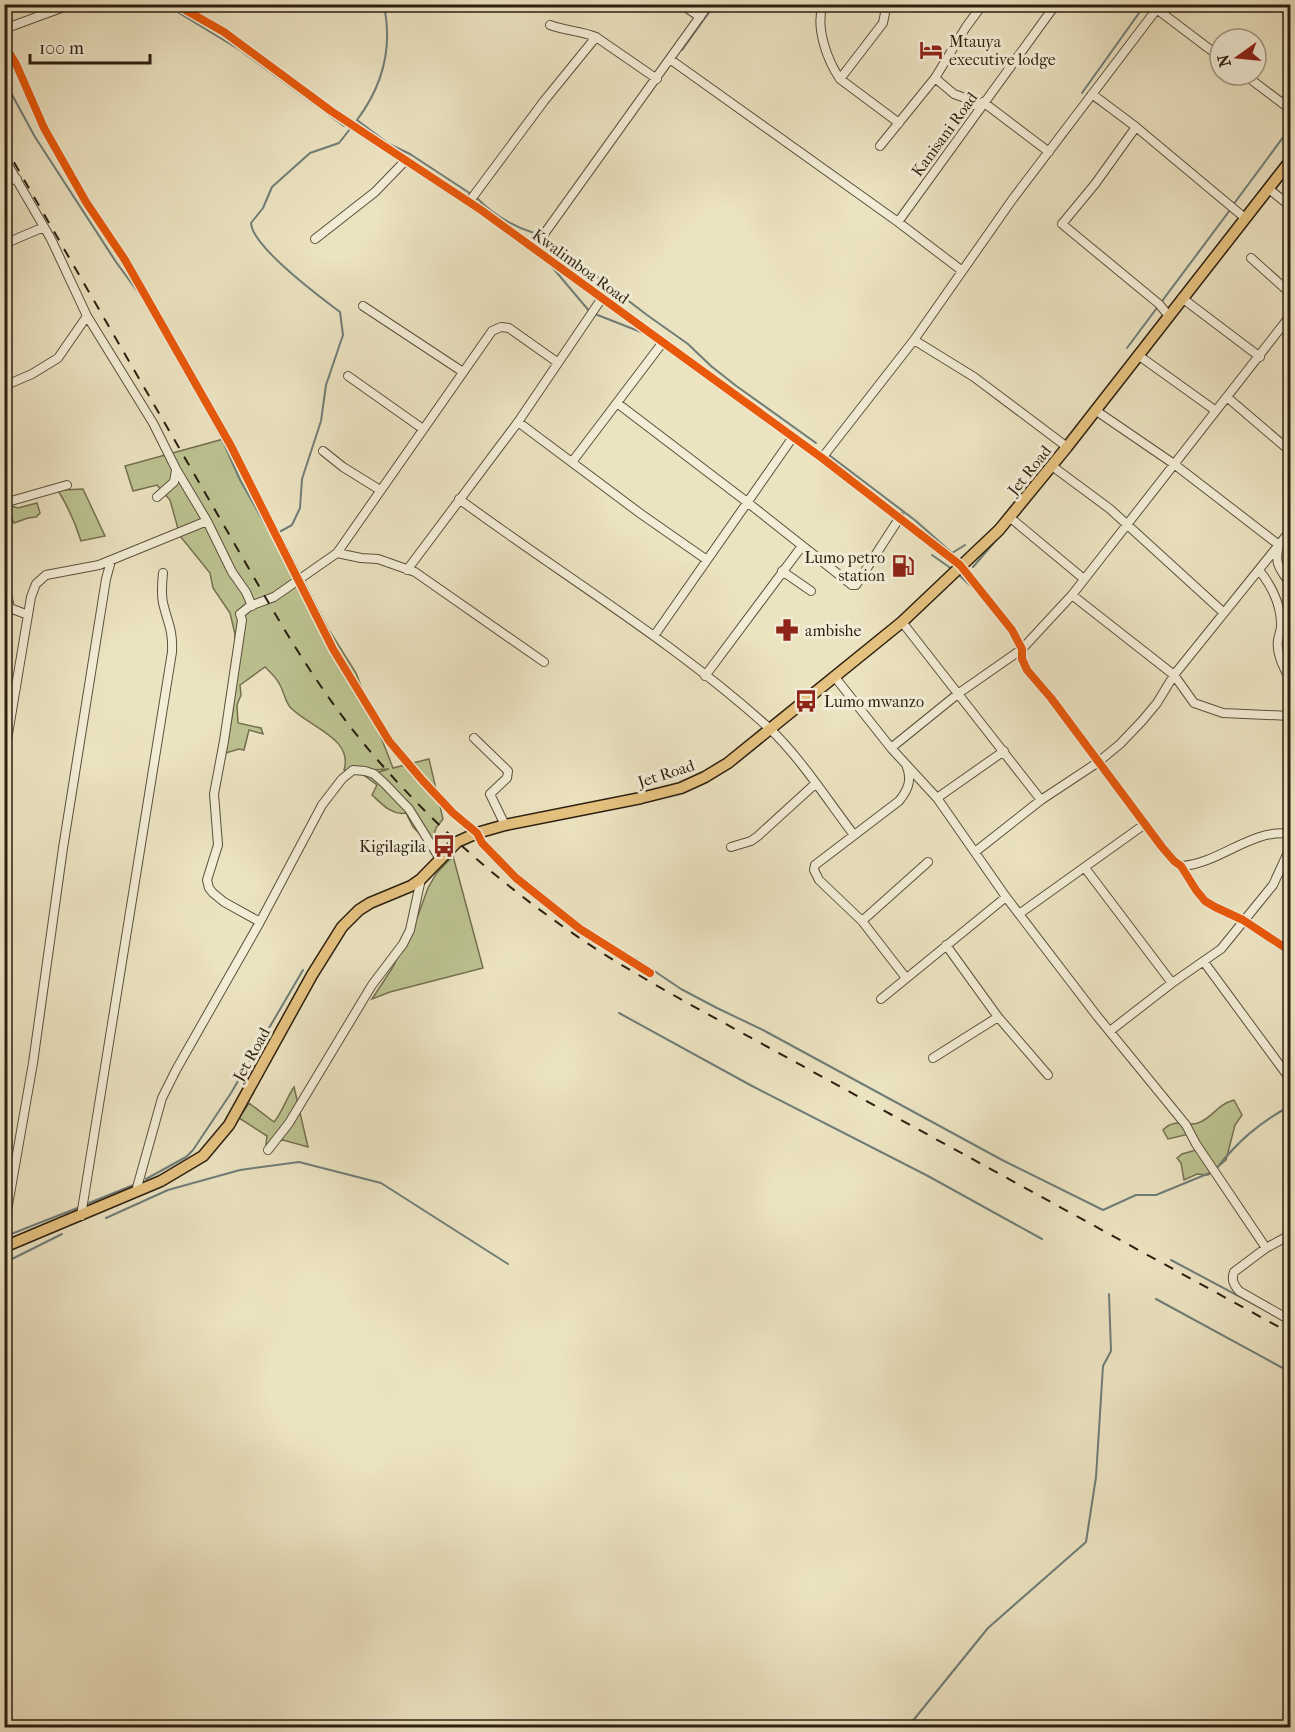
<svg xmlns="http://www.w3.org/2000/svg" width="1295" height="1732" font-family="'IM FELL French Canon',serif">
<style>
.green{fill:#bcc290;stroke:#747050;stroke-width:1.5}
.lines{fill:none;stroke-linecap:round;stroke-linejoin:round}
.stream{stroke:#6f7d78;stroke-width:2}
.minor-casing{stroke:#5b503c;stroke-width:10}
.major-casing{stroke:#2b1f10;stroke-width:13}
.minor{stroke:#f3edd7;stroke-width:8}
.major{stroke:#e6c280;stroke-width:10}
.rail{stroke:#2b1f10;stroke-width:2;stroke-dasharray:10 10;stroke-linecap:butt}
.cycleway-casing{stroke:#f3edd7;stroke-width:11}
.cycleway{stroke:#e8590c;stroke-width:8}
.labels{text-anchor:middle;stroke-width:6;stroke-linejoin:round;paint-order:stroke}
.poi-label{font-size:16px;fill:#2b1f10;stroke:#f3edd7;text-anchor:start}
.street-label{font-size:16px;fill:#2b1f10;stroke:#f3edd7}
</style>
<rect width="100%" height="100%" fill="#ece3c1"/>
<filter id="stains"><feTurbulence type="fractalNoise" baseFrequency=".00333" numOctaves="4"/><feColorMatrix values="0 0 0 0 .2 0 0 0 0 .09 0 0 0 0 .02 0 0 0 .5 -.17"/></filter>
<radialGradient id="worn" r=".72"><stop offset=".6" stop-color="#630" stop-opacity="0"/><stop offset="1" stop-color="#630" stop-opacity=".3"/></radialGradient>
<path class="green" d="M231 437 329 630 356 673 393 768 429 759 443 819 436 828 433 838 426 840 413 827 406 813C392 816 382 804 372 795L377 785 365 776 389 769 348 771 344 770C354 738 307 726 290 707 285 701 284 692 280 685 277 678 270 672 265 667L240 685 241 695 237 705 238 723 261 728 263 734 249 730 244 750 239 749 226 753 233 710 235 634 230 613 213 588 210 573 180 536 170 500 157 485 133 491 125 466Z
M83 489 105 536 81 541C76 525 68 507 59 492L62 490Z
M37 503 40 513 36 517 28 518 14 523 13 521 8 505 18 508Z
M453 856 483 968 390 992 372 999 393 967 417 918 428 888 436 874Z
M294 1087 308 1147 283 1140 266 1144 267 1136 239 1118 249 1103 274 1122C283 1111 286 1099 294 1087Z
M1234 1100 1242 1115 1235 1125 1226 1160 1208 1175 1197 1174 1184 1180 1181 1163 1177 1158 1182 1154 1196 1150 1189 1134 1168 1139 1163 1130C1175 1117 1186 1127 1198 1123 1213 1118 1216 1105 1234 1100Z"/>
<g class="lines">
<path class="stream" d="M389 4 385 11C392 51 381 88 357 120L389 144 410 154 471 194
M179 13 240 50 344 126 347 125
M682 50 715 4
M4 80 35 137 116 262 146 303
M1082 93 1144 6 1142 4
M1091 99 1116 116
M476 197C492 214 512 226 534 233L542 230
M1233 205 1290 128
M553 243 647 315 688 344 711 366 735 385 816 443
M547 261 590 312
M595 314 646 334
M1127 348 1230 210
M175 355 222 439 240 480 272 536 292 525 300 508 302 479 321 421 326 385 343 335 340 312C320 297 252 247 251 223L263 208 272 187 310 153 339 143 350 129
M829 455 916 521 952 553 965 545
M888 514 903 525
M932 555 952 569
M973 567 1009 525
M958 574 976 591
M635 958 681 989 717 1008 763 1030 1004 1161 1103 1210 1136 1195H1156L1212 1172
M619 1013 752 1086 928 1176 1042 1239
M1216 1169C1238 1141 1259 1123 1290 1106
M146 1179 186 1157 193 1150 231 1093 303 970
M89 1203 136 1184
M106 1218 168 1190 240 1170 299 1162 381 1183 508 1264
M6 1236 80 1207
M1171 1260 1274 1315
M4 1263 62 1234
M1156 1299 1290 1372
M907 1728 988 1628 1086 1542 1096 1477 1103 1366 1111 1351 1109 1294"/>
<g class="minor-casing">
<path id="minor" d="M175 4 224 32 331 111 481 210 822 458 960 565 1012 630 1022 649V659L1027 670 1051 698 1162 847 1174 861 1181 866 1196 890 1205 901 1215 907 1243 920 1290 951
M681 4 700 17
M823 4C815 27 827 60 840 79L899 123
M1150 4 1220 57
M550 25C566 31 581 31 596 37L657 79
M4 29 72 4
M4 44 16 64 44 128 86 202 125 260 231 446 333 649 389 741 423 781 453 813 477 833 482 843 516 878 580 929 650 973
M671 60 898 222 961 270
M1245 75 1290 109
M935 78 954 94 965 98 978 107 983 102 1049 152
M840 79 883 23 885 13 882 4
M1092 94 1136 127 1245 218
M1136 127 1095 184 1062 224 1159 304 1169 316
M880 146 935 78 966 27 983 4
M4 158 51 239 87 316 153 423 176 469 207 521 232 572 246 592 252 606
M4 180 17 179
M1269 189 1290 206
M469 202 544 101 596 37
M898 222 1056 4
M315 239 375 192 406 160
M4 244 44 227
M534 248 709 4
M1251 258 1290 293
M1182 298 1260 357
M363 306 463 372
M914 340 974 377 1067 447
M1138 355 1216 411
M348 376 423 429
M4 386 32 374 58 358 87 316
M1228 398 1290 451
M617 403 747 502 852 585H856L900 517
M1095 410 1174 464 1279 545C1274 565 1280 568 1290 584
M518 422 641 514 707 560
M323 451 343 467 380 490
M822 458 914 340 1012 200 1156 10
M572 462 663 342
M1052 466 1110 509 1224 613
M157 497 174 482 176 470
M459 499C562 575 674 642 769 728 800 757 828 801 854 835
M4 503 67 485
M1008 519 1013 520 1084 579
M337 553 361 558 378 559 415 572 544 662
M407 570 518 422 602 298
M1259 570C1271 585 1280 602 1281 622 1282 628 1279 634 1278 640 1276 654 1284 668 1290 680
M782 571 811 591
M4 580 10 608 28 615
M1072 595 1174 675 1194 703 1223 713 1290 716
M902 622 1041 800
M654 636 793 437
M705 676 802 546
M834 676 891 748 937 798 1006 897 1097 1016 1186 1125 1196 1144 1266 1248
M4 686 16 688
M474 738 508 771 507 778 490 794 505 825
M891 748 959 693 1022 649 1072 595 1290 316
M4 758 31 597 36 584 46 575 99 565 207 521
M937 798 1004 751
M731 847 751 841 758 836 815 784
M975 852 1041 800 1097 763 1120 744 1142 721 1157 703 1174 675 1290 531
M1181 866C1220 864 1251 828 1290 834
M1085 868 1172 983
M1019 914 1145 824
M862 921 928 862
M260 922 224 902 213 893 209 888 207 880 218 845 214 794 224 741 242 620 240 614 250 606 274 597 337 553 492 331 501 327 509 328 557 362
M946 945 998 1017 1048 1075
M1204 962 1290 1079
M906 978 862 921 819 880 814 870 815 865 899 801C908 790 912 780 907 767
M881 999 1006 897
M1110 1031 1172 983 1221 949 1273 885 1290 848
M933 1058 998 1017
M268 1150 289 1123 372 985 403 944 410 930 421 879
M136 1191 162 1098 176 1070 260 922 322 805 342 779 353 770 365 771 374 774 384 783 409 809 440 859
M81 1216 172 652C173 629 168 624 163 603 161 594 162 583 163 573
M4 1228 33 1063 63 848 106 579 111 561
M1290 1235 1266 1248 1234 1272C1231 1280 1234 1285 1239 1291L1290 1320"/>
</g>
<g class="major-casing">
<path id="major" d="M4 1247 161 1181 203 1156 229 1125 312 975 342 927 359 910 370 903 411 886 421 879 457 842 477 833 505 825 641 798 681 788 705 777 728 763 902 622 999 530 1067 447 1290 161"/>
</g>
<use href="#minor" class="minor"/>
<use href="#major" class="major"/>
<path class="rail" d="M4 145 267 600C296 650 327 699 364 744 427 820 502 886 584 941 615 962 649 981 682 1000L1290 1333"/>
<g class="cycleway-casing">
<path id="cycleway" d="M175 4 224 32 331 111 481 210 822 458 960 565 1012 630 1022 649V659L1027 670 1051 698 1162 847 1174 861 1181 866 1196 890 1205 901 1215 907 1243 920 1290 951
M4 44 16 64 44 128 86 202 125 260 231 446 333 649 389 741 423 781 453 813 477 833 482 843 516 878 580 929 650 973"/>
</g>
<use href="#cycleway" class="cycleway"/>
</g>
<defs>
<g id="hotel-bare" transform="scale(1.8)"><path d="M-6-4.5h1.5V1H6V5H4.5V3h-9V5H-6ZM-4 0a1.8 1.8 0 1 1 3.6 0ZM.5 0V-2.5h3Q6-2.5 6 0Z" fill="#8f2418" stroke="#f3edd7" stroke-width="2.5" paint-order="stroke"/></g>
<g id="fuel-bare" transform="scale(1.8)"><path d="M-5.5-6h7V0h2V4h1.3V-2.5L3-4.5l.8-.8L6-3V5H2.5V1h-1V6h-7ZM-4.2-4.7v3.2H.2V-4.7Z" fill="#8f2418" stroke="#f3edd7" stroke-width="2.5" paint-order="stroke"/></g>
<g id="pharmacy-bare" transform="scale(1.8)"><path d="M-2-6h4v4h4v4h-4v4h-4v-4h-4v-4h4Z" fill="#8f2418" stroke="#f3edd7" stroke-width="2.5" paint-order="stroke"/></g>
<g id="bus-bare" transform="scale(1.8)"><path d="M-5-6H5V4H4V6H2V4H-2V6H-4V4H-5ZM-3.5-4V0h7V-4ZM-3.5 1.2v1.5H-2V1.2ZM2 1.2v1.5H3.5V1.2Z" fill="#8f2418" stroke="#f3edd7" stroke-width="2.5" paint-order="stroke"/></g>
</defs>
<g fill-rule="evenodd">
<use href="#hotel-bare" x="931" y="50"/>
<use href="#fuel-bare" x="903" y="566"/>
<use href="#pharmacy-bare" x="787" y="630"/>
<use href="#bus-bare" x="806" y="701"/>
<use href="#bus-bare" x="444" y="846"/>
</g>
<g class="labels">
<g class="poi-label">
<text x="949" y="47">Mtauya<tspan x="949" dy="18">executive lodge</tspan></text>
<text x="885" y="563" text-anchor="end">Lumo petro<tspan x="885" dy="18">station</tspan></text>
<text x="805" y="636">ambishe</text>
<text x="824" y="707">Lumo mwanzo</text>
<text x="426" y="852" text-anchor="end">Kigilagila</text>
</g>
<g class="street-label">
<text transform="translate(944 134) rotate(-54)" y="6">Kanisani Road</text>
<text transform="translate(581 266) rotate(36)" y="6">Kwalimboa Road</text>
<text transform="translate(1029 470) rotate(-51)" y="6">Jet Road</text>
<text transform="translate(666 773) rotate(-18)" y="6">Jet Road</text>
<text transform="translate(251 1054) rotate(-61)" y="6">Jet Road</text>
</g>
</g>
<rect width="1295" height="1732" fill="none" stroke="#ece3c1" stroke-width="24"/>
<rect x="6" y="6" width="1283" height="1720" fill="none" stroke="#2b1f10" stroke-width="3"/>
<rect x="12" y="12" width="1271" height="1708" fill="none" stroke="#2b1f10" stroke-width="1.5"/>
<g transform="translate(1238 57) rotate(255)"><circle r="28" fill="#f3edd7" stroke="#a39b87" stroke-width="1.5"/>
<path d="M0-4.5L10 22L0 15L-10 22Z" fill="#8f2418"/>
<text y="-9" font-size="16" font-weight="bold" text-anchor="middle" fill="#2b1f10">N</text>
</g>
<path d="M30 54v9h120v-9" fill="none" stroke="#2b1f10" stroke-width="3"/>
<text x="39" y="54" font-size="18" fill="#2b1f10" stroke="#f3edd7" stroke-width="4.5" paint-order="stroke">100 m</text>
<rect width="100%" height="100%" filter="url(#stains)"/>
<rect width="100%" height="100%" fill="url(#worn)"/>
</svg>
